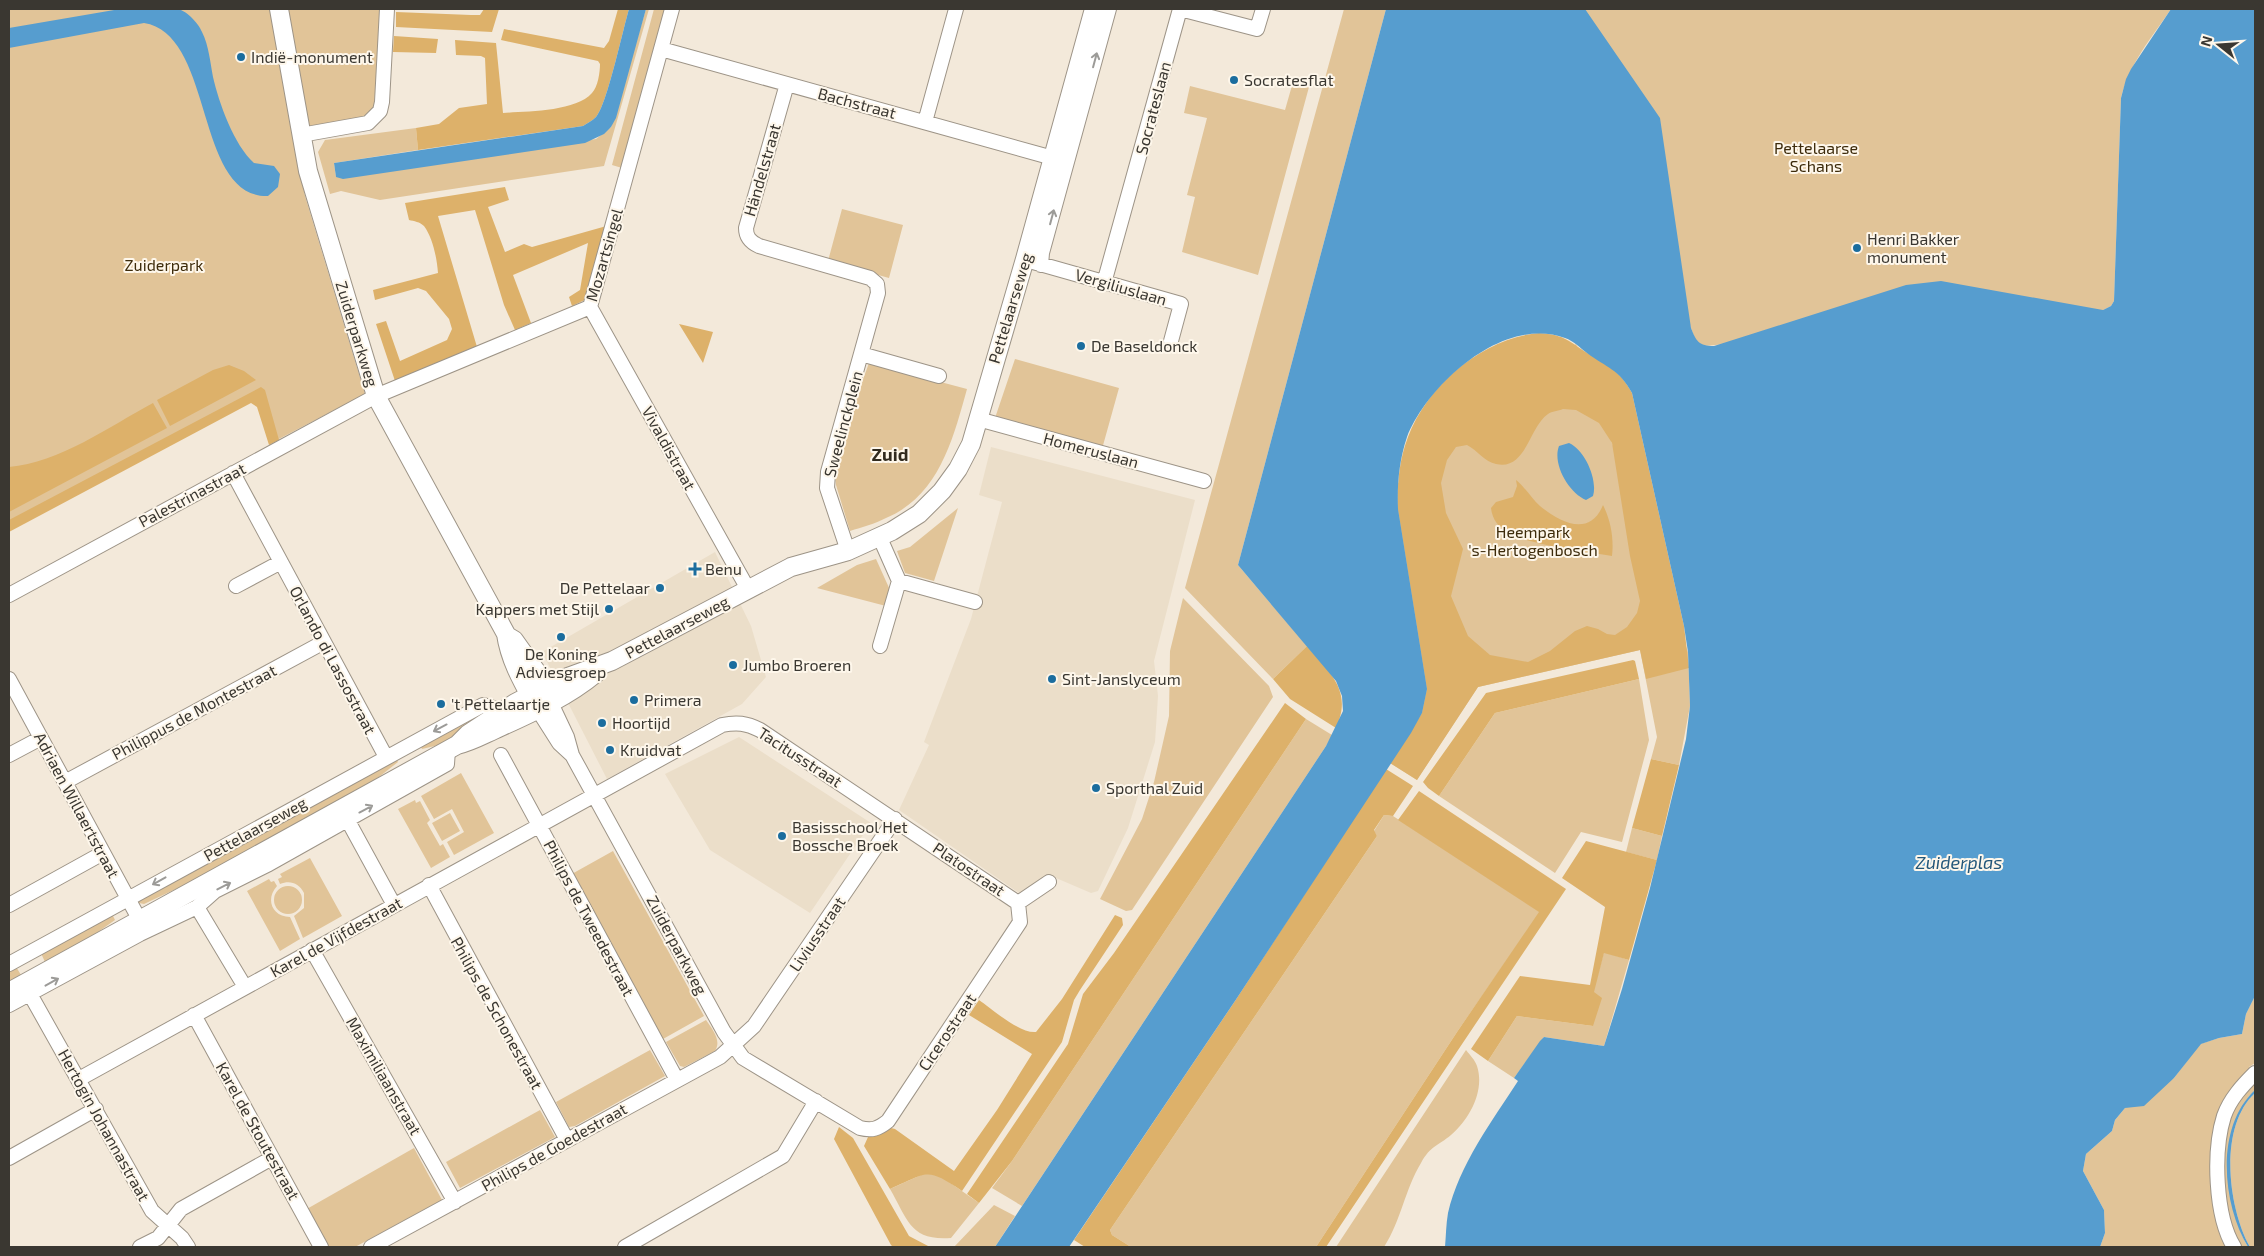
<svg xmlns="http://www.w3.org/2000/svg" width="2264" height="1256" font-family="'Exo 2',sans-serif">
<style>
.built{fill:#ebdec9}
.green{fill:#e1c498}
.forest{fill:#ddb16a;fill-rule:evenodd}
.water{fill:#569dcf}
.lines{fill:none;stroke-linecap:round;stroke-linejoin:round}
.minor-casing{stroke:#9d9487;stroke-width:16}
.tertiary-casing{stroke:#9d9487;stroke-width:20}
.minor{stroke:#fff;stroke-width:14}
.tertiary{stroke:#fff;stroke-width:18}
.oneway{stroke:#9c9b98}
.poi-dot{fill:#1b6d9e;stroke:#fef7eb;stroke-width:2}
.labels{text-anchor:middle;stroke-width:4;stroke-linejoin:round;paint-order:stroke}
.poi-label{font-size:16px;fill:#3a3731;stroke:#fef7eb;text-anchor:start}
.street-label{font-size:16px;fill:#3a3731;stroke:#fef7eb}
.park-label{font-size:16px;fill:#3d2b0b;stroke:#fef7eb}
.neighbourhood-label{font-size:18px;font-weight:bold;fill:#312a1e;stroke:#fef7eb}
.water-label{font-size:18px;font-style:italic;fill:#23577a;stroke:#fef7eb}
</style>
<rect width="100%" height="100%" fill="#f3e9da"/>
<path class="built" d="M991 447 1195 500 1154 661 1158 696 1155 742 1128 828 1098 891 1091 893 1049 875 1022 895 899 810 929 745 924 742 971 619 1002 502 979 495Z
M715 552 751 626 766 677 742 704 607 779 542 652Z
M739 737 871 823 810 913 710 850 665 774Z"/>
<path class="green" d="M9 9H381L374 107 363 117 292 129 305 196 365 394 275 441 261 390 9 522Z
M646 9H649L604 166 380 200 341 191 330 194 318 152 325 140 416 128 418 150 334 163 336 177 596 139 611 127Z
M654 9H665L622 168 612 165Z
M1344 9H1386L1238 565 1307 646 1273 679 1185 588Z
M1585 9H2171C2152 37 2129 64 2121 98L2114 301 2111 306 2103 310 1704 346 1696 342 1691 328Z
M1293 82 1309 87 1258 275 1182 252 1195 197 1187 195 1207 118 1184 113 1190 86 1285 110Z
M842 209 903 225 889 278 828 261Z
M1576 344 1688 652 1690 706 1679 765 1651 759 1657 737 1640 650 1478 687 1417 780 1390 763 1397 484Z
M1015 359 1119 388 1102 449 995 418Z
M869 363 967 389C953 439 939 496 886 518 875 524 862 527 850 531L836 485 835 477 858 393Z
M958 508 934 581 905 573 897 551 910 547Z
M876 559 890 590 886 606 817 588 857 565Z
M1183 598 1269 686 1273 697 1132 910 1126 911 1100 899 1142 819 1154 782 1169 716 1170 651Z
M1639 679 1649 740 1622 842 1581 832 1555 873 1439 796 1495 713Z
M483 710 492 712 443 744 422 749 419 743 441 731 447 733 478 715Z
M1306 719 1332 735 1326 746 1022 1206 992 1188 1012 1161Z
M395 756 398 762 370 784 195 880 144 904 139 903 137 898Z
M461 773 494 833 454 855 447 842 464 832 452 809 434 819 421 796Z
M415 800 416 803 420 801 430 820 427 823 440 846 443 844 450 857 431 868 398 809Z
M450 813 460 831 442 841 432 823Z
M1384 815 1393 816 1540 912 1457 1032 1316 1247H1131L1112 1235 1110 1230 1377 836 1374 831Z
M1632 828 1662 836 1657 860 1626 852Z
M613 851 704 1016 663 1039 634 992 570 875Z
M310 858 342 916 303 938 294 916 304 908V893C299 883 290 880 280 884L278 879 282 877 280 874Z
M269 879 271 882 274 881 277 886C265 899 272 917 290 917L300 939 280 951 247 891Z
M274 900a14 14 0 1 1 28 0a14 14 0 1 1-28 0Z
M111 912 115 920 85 941 45 962 40 951Z
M1604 952 1629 960 1604 1046 1544 1037 1514 1078 1488 1061 1517 1016 1593 1026V992Z
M15 965 21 975 9 982V968Z
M2255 996V1063L2249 1067 2252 1072 2214 1141 2230 1247H2100L2105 1233 2104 1210 2083 1171 2086 1154 2112 1131 2115 1120 2125 1108 2174 1078 2200 1044 2219 1038 2242 1034 2246 1014Z
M706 1020C712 1029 722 1040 715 1051L684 1067 680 1066 666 1042Z
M650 1050 665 1076 575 1126 569 1127 556 1102Z
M1466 1050C1470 1055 1475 1060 1477 1066 1485 1090 1470 1119 1451 1135 1438 1146 1431 1145 1421 1163 1405 1189 1401 1221 1384 1247H1336Z
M2255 1079V1090C2219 1124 2224 1206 2248 1247H2238L2229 1217 2220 1167 2229 1116 2242 1092Z
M2255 1093V1247H2250C2228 1208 2218 1127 2255 1093Z
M540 1110 555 1137 460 1188 446 1162Z
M414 1148 442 1200 355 1247H324L305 1210Z
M932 1173 939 1175 979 1203 951 1238C910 1241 908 1220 890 1189L921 1175Z
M994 1205 1015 1216 995 1247H954Z"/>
<path class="forest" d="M484 9H499L492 32 396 27V12L471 15H480Z
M618 9H629C623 29 607 105 596 117 592 121 587 123 583 126L418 150 416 128 439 124 459 108 487 104 485 58 481 56 456 55 455 40 496 43 503 113C527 111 575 112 592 93 598 87 600 72 600 64L598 61 501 40 504 29 604 48 609 41Z
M394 36 438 39 436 53 393 52Z
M505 187 509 200 488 207 505 252 524 244 532 247 610 225 591 297 572 306 569 297 580 290 588 243 513 275 531 323 515 330 504 305 475 210 438 216 477 347 395 381 376 324 386 321 400 361 447 340 452 329 449 319 426 291 418 288 375 300 373 290 438 273C437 259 433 238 424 226 420 222 414 221 409 220L405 203Z
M679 324 713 332 703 363Z
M1539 333C1566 335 1568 341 1589 354 1609 366 1620 371 1632 393L1684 626 1689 668 1646 679 1640 650 1478 687 1417 780 1390 763 1422 713 1427 689 1398 509C1397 485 1399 460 1408 437 1428 384 1483 338 1539 333ZM1563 409 1576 410 1599 423 1612 443 1630 556 1640 601 1637 613 1627 627 1615 635 1607 634 1598 629 1587 626 1575 631 1550 651 1528 662 1490 655 1468 636 1451 596 1463 549 1446 513 1441 483 1447 460 1456 447 1467 445C1477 450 1485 462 1496 464 1526 471 1529 427 1548 414 1552 411 1558 411 1563 409Z
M229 365 244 371 256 380 170 426 157 400 213 370Z
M261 387 265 390 279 440 269 445 257 407 251 403 9 532V520Z
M153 403 167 428 9 512V467C59 463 110 426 153 403Z
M1516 480C1525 487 1531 498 1540 506 1559 522 1590 538 1603 505 1611 521 1614 539 1612 556 1584 551 1531 545 1508 533 1499 528 1492 519 1491 508L1496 502 1513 497 1517 486Z
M1307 646C1330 673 1353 691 1336 728L1290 699 1273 679Z
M1633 660 1635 661 1639 679 1495 713 1439 796 1428 788 1423 782 1486 693Z
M1285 703 1306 719 1012 1161 979 1203 967 1194 1068 1044 1083 994 1114 953Z
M1651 759 1679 765 1662 836 1632 828Z
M1386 769 1413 786 1393 816 1384 815 1374 830 1377 836 1110 1230 1112 1235 1131 1247H1085L1074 1240 1235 1001Z
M1419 791 1566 889 1326 1247H1316L1457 1032 1539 912 1398 820Z
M1586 841 1657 860 1629 960 1604 953 1594 992 1602 998 1593 1026 1517 1016 1488 1061 1471 1049 1520 976 1590 985 1605 907 1562 878Z
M1115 915 1122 918 1123 925 1080 990 1074 1000 1062 1042 962 1191C926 1167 929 1172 890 1189L864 1146 868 1137 879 1135 891 1128 895 1129 954 1171 997 1110 1032 1054 969 1015 979 1000C992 1009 1020 1034 1036 1032L1062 999Z
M839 1127 853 1138 909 1236 930 1247H893L891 1245 834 1139Z"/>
<path class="water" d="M120 9C135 9 165 5 178 9 187 11 199 24 202 32 209 46 210 62 213 77 219 103 234 145 254 163L274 166 280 174 278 187 268 196C194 198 215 34 144 23L9 48V28Z
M629 9H646L616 118 611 127 604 134 585 143 343 179 336 177 334 163 583 126C587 123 592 121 596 117 607 105 623 29 629 9Z
M1386 9H1585L1660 118 1691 328C1696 341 1699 346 1714 346L1906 285 1941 281 2103 310 2111 306 2114 301 2121 98 2126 79 2131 69 2171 9H2255V996L2246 1014 2242 1034 2219 1038 2201 1044 2174 1078 2144 1106 2125 1108 2115 1120 2112 1131 2086 1154 2083 1171 2104 1210 2105 1233 2100 1247H1445C1446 1236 1446 1224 1448 1213 1459 1165 1492 1121 1518 1081L1514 1078 1540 1041 1544 1037 1604 1046 1622 989 1650 888 1686 739 1690 706 1688 652 1684 626 1632 393C1619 369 1607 368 1587 353 1580 348 1574 341 1565 338 1504 315 1428 384 1407 437 1399 461 1397 485 1398 509L1427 689 1422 713 1411 733 1235 1001 1069 1247H995L1326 746 1343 711 1342 696 1336 681 1238 565Z
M1569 443C1585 450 1598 480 1593 496L1586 500C1569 493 1552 464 1559 446Z
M2255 1090V1093C2218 1127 2228 1208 2250 1247H2248C2222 1204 2215 1127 2255 1090Z"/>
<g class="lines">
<g class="minor-casing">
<path id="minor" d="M661 49 1053 158
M787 84 746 228C746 237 750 242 759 246L870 278 877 284 878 293 828 472 827 488 848 551
M925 122 956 9
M301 135 368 123 380 111 382 102 387 9
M1033 262 1181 304 1171 341
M1041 265 1042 253 1109 9
M1104 283 1180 9 1257 29 1263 9
M590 307 748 589
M861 354 939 376
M978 419 1204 481
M233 473 386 757
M899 581 975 602
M236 586 281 562
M9 595 376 396 590 307 672 9
M880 646 899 581 880 538
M9 679 144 928
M551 703 567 737 572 755 724 1032 743 1058 860 1128C872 1131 878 1129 888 1121L1020 922 1018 903
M538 710 559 743 572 755
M9 755 41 738
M501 755 677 1080
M65 782 324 642
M347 819 394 905
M429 885 567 1140
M1018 903 1049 882
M9 905 103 853
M197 907 245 987
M312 950 455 1202
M9 964 483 705 504 711
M30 994 152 1211 182 1238 188 1247
M9 1005 140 934 197 907 215 891 269 864 447 764 448 750
M194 1015 321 1247
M79 1079 722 725C737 722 746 723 760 730L1018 903
M9 1158 96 1109
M140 1247 158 1238 181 1209 272 1158
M371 1247 720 1057 754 1026 895 819
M625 1247 783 1156 816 1101
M2234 1247C2215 1216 2213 1151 2224 1116 2230 1099 2242 1086 2255 1073"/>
</g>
<g class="tertiary-casing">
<path id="tertiary" d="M279 9 308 171 376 396 506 634C510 662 525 686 538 710
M509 637 514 640 536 671 549 698
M457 745 468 734 515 703 557 681 612 661 791 567 848 551 892 531 919 514 942 491 958 469 971 444 1025 259 1094 9
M9 992 457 745C470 742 481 736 494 730 529 714 566 698 596 673"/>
</g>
<use href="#minor" class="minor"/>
<use href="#tertiary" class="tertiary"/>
</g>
<defs><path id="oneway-shaft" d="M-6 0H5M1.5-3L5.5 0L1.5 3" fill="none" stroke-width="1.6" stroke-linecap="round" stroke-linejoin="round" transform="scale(1.25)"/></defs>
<g class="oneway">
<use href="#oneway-shaft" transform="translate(1095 60) rotate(-75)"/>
<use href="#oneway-shaft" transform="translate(1052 217) rotate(-75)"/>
<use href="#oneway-shaft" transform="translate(440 728) rotate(152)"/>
<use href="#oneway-shaft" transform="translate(366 809) rotate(-28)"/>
<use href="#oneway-shaft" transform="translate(159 881) rotate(151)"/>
<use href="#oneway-shaft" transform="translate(224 886) rotate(-27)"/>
<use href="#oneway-shaft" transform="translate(52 982) rotate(-29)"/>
</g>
<g class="poi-dot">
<circle cx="241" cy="57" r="5"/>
<circle cx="1234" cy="80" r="5"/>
<circle cx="1857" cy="248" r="5"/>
<circle cx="1081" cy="346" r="5"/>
<path d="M692.5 561.5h5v5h5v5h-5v5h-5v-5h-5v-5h5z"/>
<circle cx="660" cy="588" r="5"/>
<circle cx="609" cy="609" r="5"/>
<circle cx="561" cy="637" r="5"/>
<circle cx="733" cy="665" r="5"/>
<circle cx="1052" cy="679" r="5"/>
<circle cx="634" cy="700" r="5"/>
<circle cx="441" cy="704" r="5"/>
<circle cx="602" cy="723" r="5"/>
<circle cx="610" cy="750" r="5"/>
<circle cx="1096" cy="788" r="5"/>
<circle cx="782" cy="836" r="5"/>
</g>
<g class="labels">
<g class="poi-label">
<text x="251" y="63">Indië-monument</text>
<text x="1244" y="86">Socratesflat</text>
<text x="1867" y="245">Henri Bakker<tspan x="1867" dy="18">monument</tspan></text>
<text x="1091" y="352">De Baseldonck</text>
<text x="705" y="575">Benu</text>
<text x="650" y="594" text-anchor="end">De Pettelaar</text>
<text x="599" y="615" text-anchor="end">Kappers met Stijl</text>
<text x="561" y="660" text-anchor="middle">De Koning<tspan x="561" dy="18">Adviesgroep</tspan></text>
<text x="743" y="671">Jumbo Broeren</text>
<text x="1062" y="685">Sint-Janslyceum</text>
<text x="644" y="706">Primera</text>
<text x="451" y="710">'t Pettelaartje</text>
<text x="612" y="729">Hoortijd</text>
<text x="620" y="756">Kruidvat</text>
<text x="1106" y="794">Sporthal Zuid</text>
<text x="792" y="833">Basisschool Het<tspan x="792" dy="18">Bossche Broek</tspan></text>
</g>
<g class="street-label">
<text transform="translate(857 103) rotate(15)" y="6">Bachstraat</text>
<text transform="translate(1153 108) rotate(-75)" y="6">Socrateslaan</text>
<text transform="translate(762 170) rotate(-74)" y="6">Händelstraat</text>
<text transform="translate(604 255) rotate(-74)" y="6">Mozartsingel</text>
<text transform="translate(1121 287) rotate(16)" y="6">Vergiliuslaan</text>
<text transform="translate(1010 308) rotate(-73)" y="6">Pettelaarseweg</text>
<text transform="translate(357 334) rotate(73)" y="6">Zuiderparkweg</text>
<text transform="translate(843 424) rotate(-75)" y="6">Sweelinckplein</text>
<text transform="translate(669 448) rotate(61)" y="6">Vivaldistraat</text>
<text transform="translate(1091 450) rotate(15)" y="6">Homeruslaan</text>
<text transform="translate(192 495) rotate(-28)" y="6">Palestrinastraat</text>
<text transform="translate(677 627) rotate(-28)" y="6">Pettelaarseweg</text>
<text transform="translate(333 660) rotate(62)" y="6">Orlando di Lassostraat</text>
<text transform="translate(194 712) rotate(-28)" y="6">Philippus de Montestraat</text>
<text transform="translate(800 757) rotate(33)" y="6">Tacitusstraat</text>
<text transform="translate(77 805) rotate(62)" y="6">Adriaen Willaertstraat</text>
<text transform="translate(255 829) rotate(-29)" y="6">Pettelaarseweg</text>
<text transform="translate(969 869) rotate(34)" y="6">Platostraat</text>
<text transform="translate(589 918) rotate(62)" y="6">Philips de Tweedestraat</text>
<text transform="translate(817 934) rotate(-56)" y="6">Liviusstraat</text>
<text transform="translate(336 937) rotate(-29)" y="6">Karel de Vijfdestraat</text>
<text transform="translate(677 945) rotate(62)" y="6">Zuiderparkweg</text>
<text transform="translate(497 1013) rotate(61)" y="6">Philips de Schonestraat</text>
<text transform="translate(947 1032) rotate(-56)" y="6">Cicerostraat</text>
<text transform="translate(384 1076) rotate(60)" y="6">Maximiliaanstraat</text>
<text transform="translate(104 1125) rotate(61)" y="6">Hertogin Johannastraat</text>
<text transform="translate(258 1131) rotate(61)" y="6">Karel de Stoutestraat</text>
<text transform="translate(554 1147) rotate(-29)" y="6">Philips de Goedestraat</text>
</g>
<g class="park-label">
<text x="1816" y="154">Pettelaarse<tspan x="1816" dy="18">Schans</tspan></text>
<text x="164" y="271">Zuiderpark</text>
<text x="1533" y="538">Heempark<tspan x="1533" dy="18">'s-Hertogenbosch</tspan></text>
</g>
<g class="neighbourhood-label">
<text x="890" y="461">Zuid</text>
</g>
<g class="water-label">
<text x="1959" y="869">Zuiderplas</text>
</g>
</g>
<rect width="2264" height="1256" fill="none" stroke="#3a3731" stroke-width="20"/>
<g transform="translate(2219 45) rotate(287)" stroke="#fef7eb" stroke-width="4" paint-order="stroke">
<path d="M0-4L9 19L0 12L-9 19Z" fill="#3a3731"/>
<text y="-8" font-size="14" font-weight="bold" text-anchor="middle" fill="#3a3731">N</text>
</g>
</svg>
